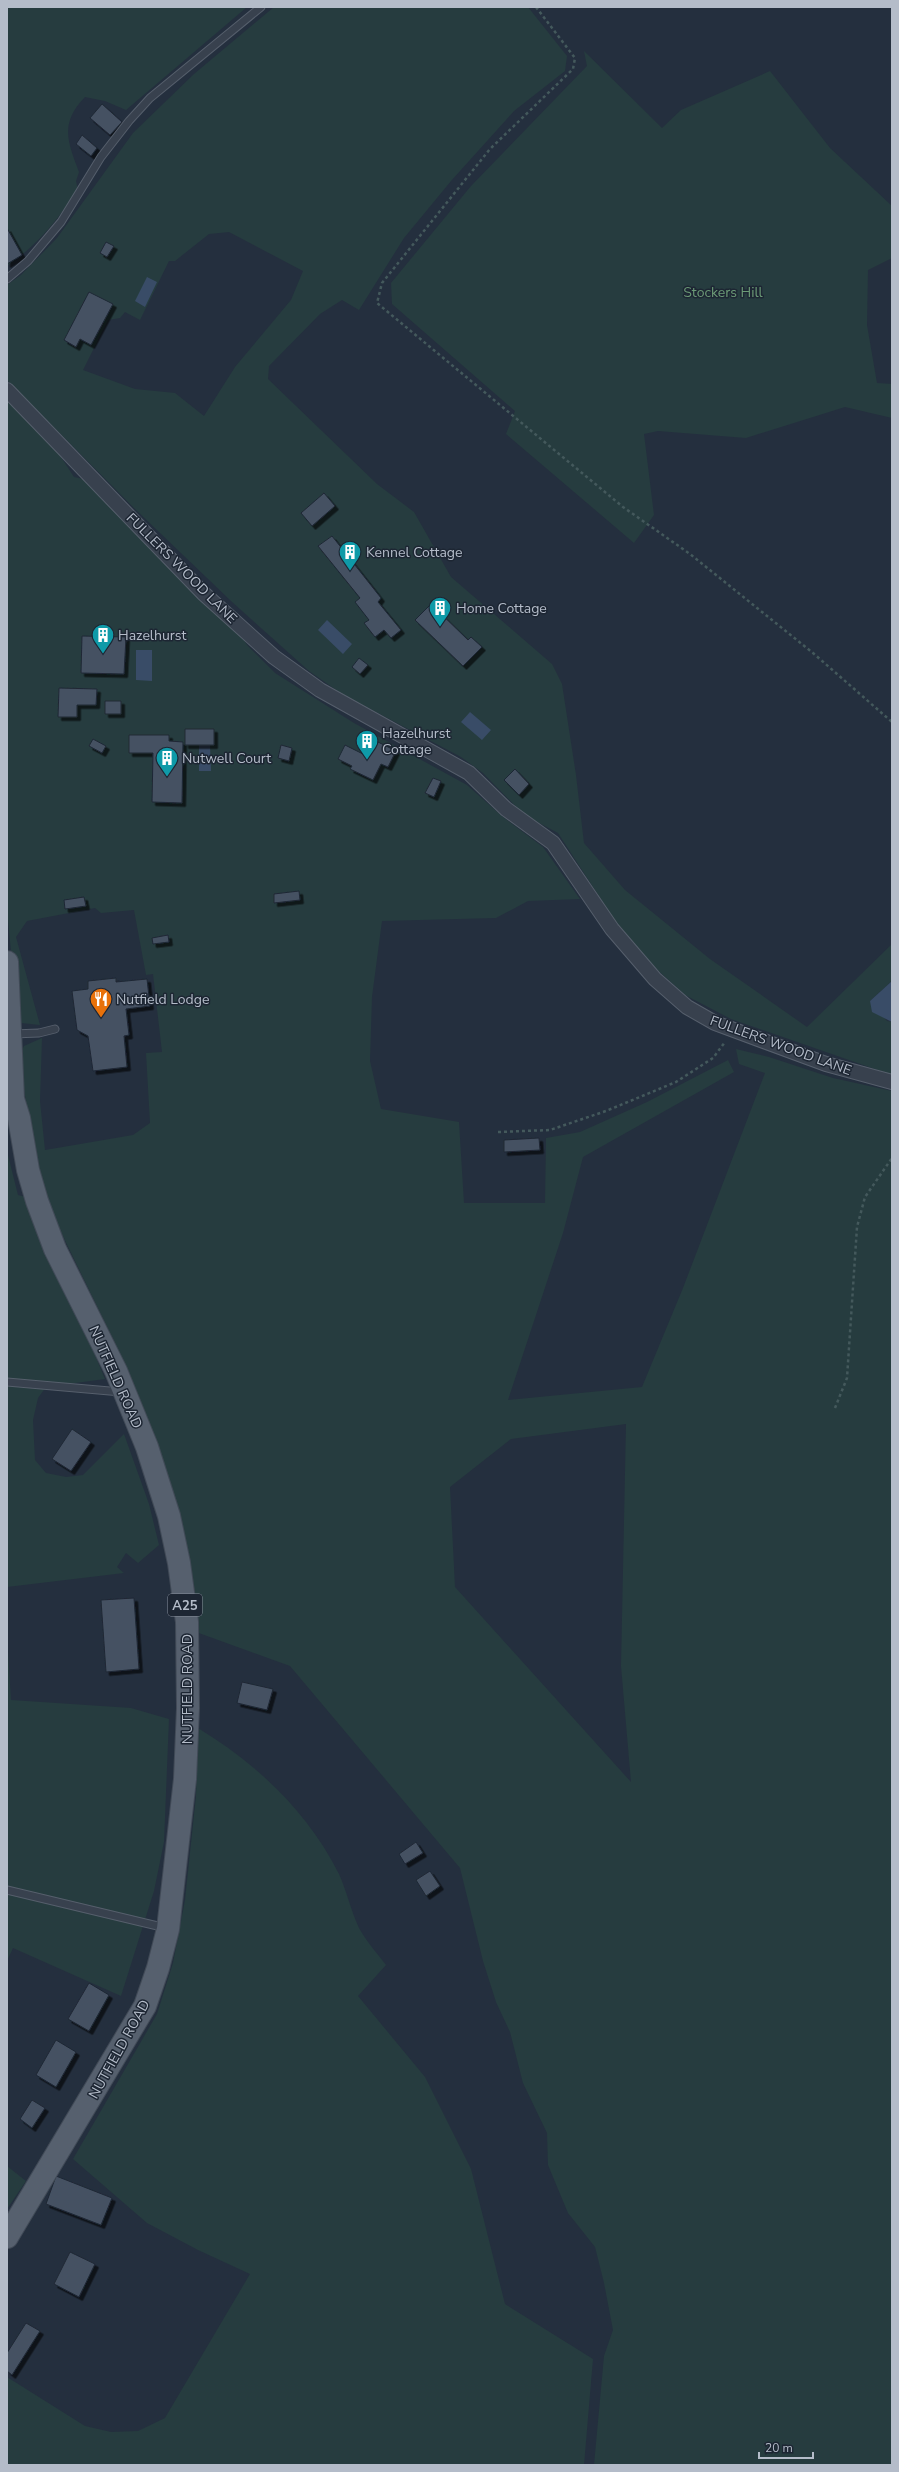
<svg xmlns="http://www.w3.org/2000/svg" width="899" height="2472" font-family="'Nunito Sans',sans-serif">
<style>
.green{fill:#263c3f;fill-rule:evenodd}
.water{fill:#394c67}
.building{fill:#455162;stroke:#1f2835;filter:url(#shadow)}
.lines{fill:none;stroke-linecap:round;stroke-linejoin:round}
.service-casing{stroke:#565f6c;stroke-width:9}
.minor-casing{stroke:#565f6c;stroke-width:16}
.primary-casing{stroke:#414a57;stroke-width:24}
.path{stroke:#44595c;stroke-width:2.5;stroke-dasharray:3 3;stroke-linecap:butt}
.service{stroke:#38414e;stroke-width:7}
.minor{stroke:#38414e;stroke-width:14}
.primary{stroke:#56606e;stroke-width:22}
.labels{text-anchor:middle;stroke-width:3;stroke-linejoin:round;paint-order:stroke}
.shield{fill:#1d2633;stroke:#878f9c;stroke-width:1}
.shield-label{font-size:13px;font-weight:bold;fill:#b4bcc9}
.park-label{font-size:14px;fill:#6b9a76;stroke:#1d2633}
.poi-label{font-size:14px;fill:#b4bcc9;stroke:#1d2633;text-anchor:start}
.street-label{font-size:14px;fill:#b4bcc9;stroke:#1d2633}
</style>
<defs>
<filter id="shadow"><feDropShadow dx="3.5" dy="3.5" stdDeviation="0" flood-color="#0009"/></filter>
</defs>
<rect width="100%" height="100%" fill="#242f3e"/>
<path class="green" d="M7 7H247L126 110 105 101 85 97C59 124 68 142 79 172L76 181 78 190C56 221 39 244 7 266Z
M274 7H528L567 56 565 71 514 111 451 181 404 238 359 310 342 300 320 314 269 366 268 379 377 484 414 512 451 577 552 664 562 684 576 775 584 843 625 890 710 959 807 1027 892 944V981L870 1001 887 1021 892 1022V1075L731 1019 685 995 651 964 613 918 558 833 524 815 483 773 461 757 342 694 309 671 231 601 134 508 7 380V285L21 275 57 238 133 133 194 74ZM229 232 303 271 291 300 235 367 204 416 175 393 135 389 83 370 108 320 120 318 125 312 140 320 169 261H175L209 234Z
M584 51 662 128 681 110 770 71 830 148 892 206V258L868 270 867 325 877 383 892 384V418L845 407 746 438 658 431 644 434 654 515 634 543 506 434 515 411 392 304 391 283 471 186 587 66Z
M7 398 50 440 74 477 88 480 241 635 247 645 275 673 354 723 467 785 503 817 543 847 580 899 528 901 496 918 382 921 372 997 370 1061 381 1109 459 1122 464 1203H545L546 1138 580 1132 647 1102 728 1060 734 1072 583 1157 563 1233 508 1400 642 1387 683 1288 765 1073 739 1064 736 1049 769 1057 833 1078 892 1091V2465H594L604 2356 613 2330 604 2283 595 2247 568 2213 548 2165 547 2133 523 2083 510 2032 496 2002 483 1961 460 1868 290 1666 196 1632 186 1547 157 1442 127 1368 57 1224 36 1166 24 1090 21 1052 24 1046 42 1038 40 1101 45 1150 133 1135 150 1123 146 1053 162 1052 153 974 146 975 134 910 101 913 95 908 27 921 16 937 40 1025 21 1023 17 1016 7 909ZM626 1424 621 1666 631 1782 455 1587 450 1487 511 1439Z
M7 1151 18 1195 30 1198 105 1379 46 1387 38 1398 33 1420 35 1460 46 1473 66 1477 83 1475 124 1434 149 1504 159 1545 138 1563 126 1553 117 1567 124 1573 7 1587Z
M7 1635 11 1700 131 1708 169 1719 164 1842 154 1891 121 1996 13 1948 7 1961Z
M198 1728C257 1764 308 1812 339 1874 347 1892 351 1911 359 1928 366 1941 377 1953 386 1965L358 1996 425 2077 471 2169 505 2304 593 2359 584 2465H7V2377L85 2426 111 2432 138 2431 165 2418 250 2274 198 2250 147 2223 73 2159 157 2014 173 1963 185 1900 196 1796Z
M7 2166 26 2181 7 2209Z"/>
<path class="water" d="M147 277 157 282 145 307 135 301Z
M327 620 352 644 343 654 318 630Z
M136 650H152V681L136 680Z
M470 712 491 730 482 740 461 722Z
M199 745H210L211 771H199Z
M892 981V1022L872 1012 870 1001Z"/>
<path class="building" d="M102 104 122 122 110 135 90 118Z
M82 135 97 148 91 156 76 144Z
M7 228 22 255 7 264Z
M106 242 114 246 107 257 100 253Z
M89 292 113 304 91 345 80 339 76 347 64 340Z
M324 493 335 506 312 526 301 513Z
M332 536 381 598 378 602 401 630 391 638 384 630 375 637 364 623 369 620 355 602 360 598 318 546Z
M431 604 468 640 471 637 482 647 463 666 415 620Z
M82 636 126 637 124 674 81 673Z
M359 658 368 665 360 674 352 667Z
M59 688 97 689 96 705H77V717H58Z
M105 701H121V714H105Z
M185 729H214V745H185Z
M129 735H169V741L183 742 182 803 152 802 153 753H129Z
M93 739 106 746 102 753 89 746Z
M374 740 396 751 388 767 381 764 373 780 350 769 352 766 338 759 345 745 367 756Z
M281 745 292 748 289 761 278 758Z
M515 769 529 784 519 795 504 780Z
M433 778 441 781 434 797 425 793Z
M299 891 300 900 274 903V894Z
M84 897 86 906 65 909 64 900Z
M168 935 169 942 153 944 152 938Z
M116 978V982L147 979 150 1006 126 1009 129 1035 124 1036 127 1067 93 1071 88 1036 77 1030 72 991 88 989V981Z
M539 1138 540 1150 504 1152V1140Z
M72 1429 91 1442 71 1471 52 1459Z
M134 1598 139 1669 106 1672 101 1600Z
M242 1682 273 1689 267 1710 237 1703Z
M416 1842 423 1853 405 1864 399 1854Z
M430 1871 440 1886 426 1896 416 1880Z
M89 1983 109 1995 89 2031 68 2019Z
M56 2040 76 2052 56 2087 36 2075Z
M32 2100 45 2108 32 2128 20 2119Z
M56 2176 112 2198 101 2225 46 2204Z
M70 2252 95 2264 79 2297 54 2284Z
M26 2323 40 2331 12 2375 7 2371V2353Z"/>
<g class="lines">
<g class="service-casing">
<path id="service" d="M7 279 28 261 61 222 101 157 129 121 150 98 261 7
M13 1034 39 1033 55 1029
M7 1382 121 1392
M7 1890 166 1928"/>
</g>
<g class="minor-casing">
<path id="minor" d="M7 390 203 593 274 657 320 690 469 773 506 809 553 843 612 929 655 979 687 1007 715 1023 826 1064 892 1082"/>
</g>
<g class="primary-casing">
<path id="primary" d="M7 962 13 1099 19 1118 28 1170 37 1201 55 1249 116 1371 147 1447 169 1516 179 1563 187 1622 188 1708 185 1779 168 1929 158 1968 145 2006 7 2237"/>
</g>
<path class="path" d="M536 7 575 58 573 69 490 149 382 283 377 303 623 507 690 554 813 653 892 722
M498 1132 550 1130 606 1111 676 1082 713 1058 725 1042
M835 1408 847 1378 857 1227 865 1197 892 1158"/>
<use href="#service" class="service"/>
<use href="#minor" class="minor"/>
<use href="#primary" class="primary"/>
</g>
<defs>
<g id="building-pin" transform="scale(1.15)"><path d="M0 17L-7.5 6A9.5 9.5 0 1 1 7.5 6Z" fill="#0f9aa8" stroke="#1d2633"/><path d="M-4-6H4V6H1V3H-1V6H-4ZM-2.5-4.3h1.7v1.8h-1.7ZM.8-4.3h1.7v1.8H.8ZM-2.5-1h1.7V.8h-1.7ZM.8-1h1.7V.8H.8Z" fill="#fff"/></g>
<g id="restaurant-pin" transform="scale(1.15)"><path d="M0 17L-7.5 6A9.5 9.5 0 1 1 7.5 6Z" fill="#e8710a" stroke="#1d2633"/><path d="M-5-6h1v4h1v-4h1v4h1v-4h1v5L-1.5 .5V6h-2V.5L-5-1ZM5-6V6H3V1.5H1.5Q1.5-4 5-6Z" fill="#fff"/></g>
</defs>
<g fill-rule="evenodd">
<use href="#building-pin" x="350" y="552"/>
<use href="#building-pin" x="440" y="608"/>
<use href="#building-pin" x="103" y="635"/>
<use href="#building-pin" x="367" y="741"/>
<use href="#building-pin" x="167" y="758"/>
<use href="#restaurant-pin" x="101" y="999"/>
</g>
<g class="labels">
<rect class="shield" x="168" y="1594" width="34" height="22" rx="3"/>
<g class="shield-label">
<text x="185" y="1610">A25</text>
</g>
<g class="park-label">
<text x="723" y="297">Stockers Hill</text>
</g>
<g class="poi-label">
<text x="366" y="557">Kennel Cottage</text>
<text x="456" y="613">Home Cottage</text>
<text x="118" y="640">Hazelhurst</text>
<text x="382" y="738">Hazelhurst<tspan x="382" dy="16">Cottage</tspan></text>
<text x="182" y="763">Nutwell Court</text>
<text x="116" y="1004">Nutfield Lodge</text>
</g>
<g class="street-label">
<text transform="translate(182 568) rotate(45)" y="5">FULLERS WOOD LANE</text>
<text transform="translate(781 1045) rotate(20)" y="5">FULLERS WOOD LANE</text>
<text transform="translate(116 1377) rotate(66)" y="5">NUTFIELD ROAD</text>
<text transform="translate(187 1689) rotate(-90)" y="5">NUTFIELD ROAD</text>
<text transform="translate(119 2049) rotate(-61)" y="5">NUTFIELD ROAD</text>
</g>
</g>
<rect width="899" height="2472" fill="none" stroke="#b4bcc9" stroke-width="16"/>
<path d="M759 2452v6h54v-6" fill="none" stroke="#b4bcc9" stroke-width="2"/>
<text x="765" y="2452" font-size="12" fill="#b4bcc9" stroke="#1d2633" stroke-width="3" paint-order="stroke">20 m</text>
</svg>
